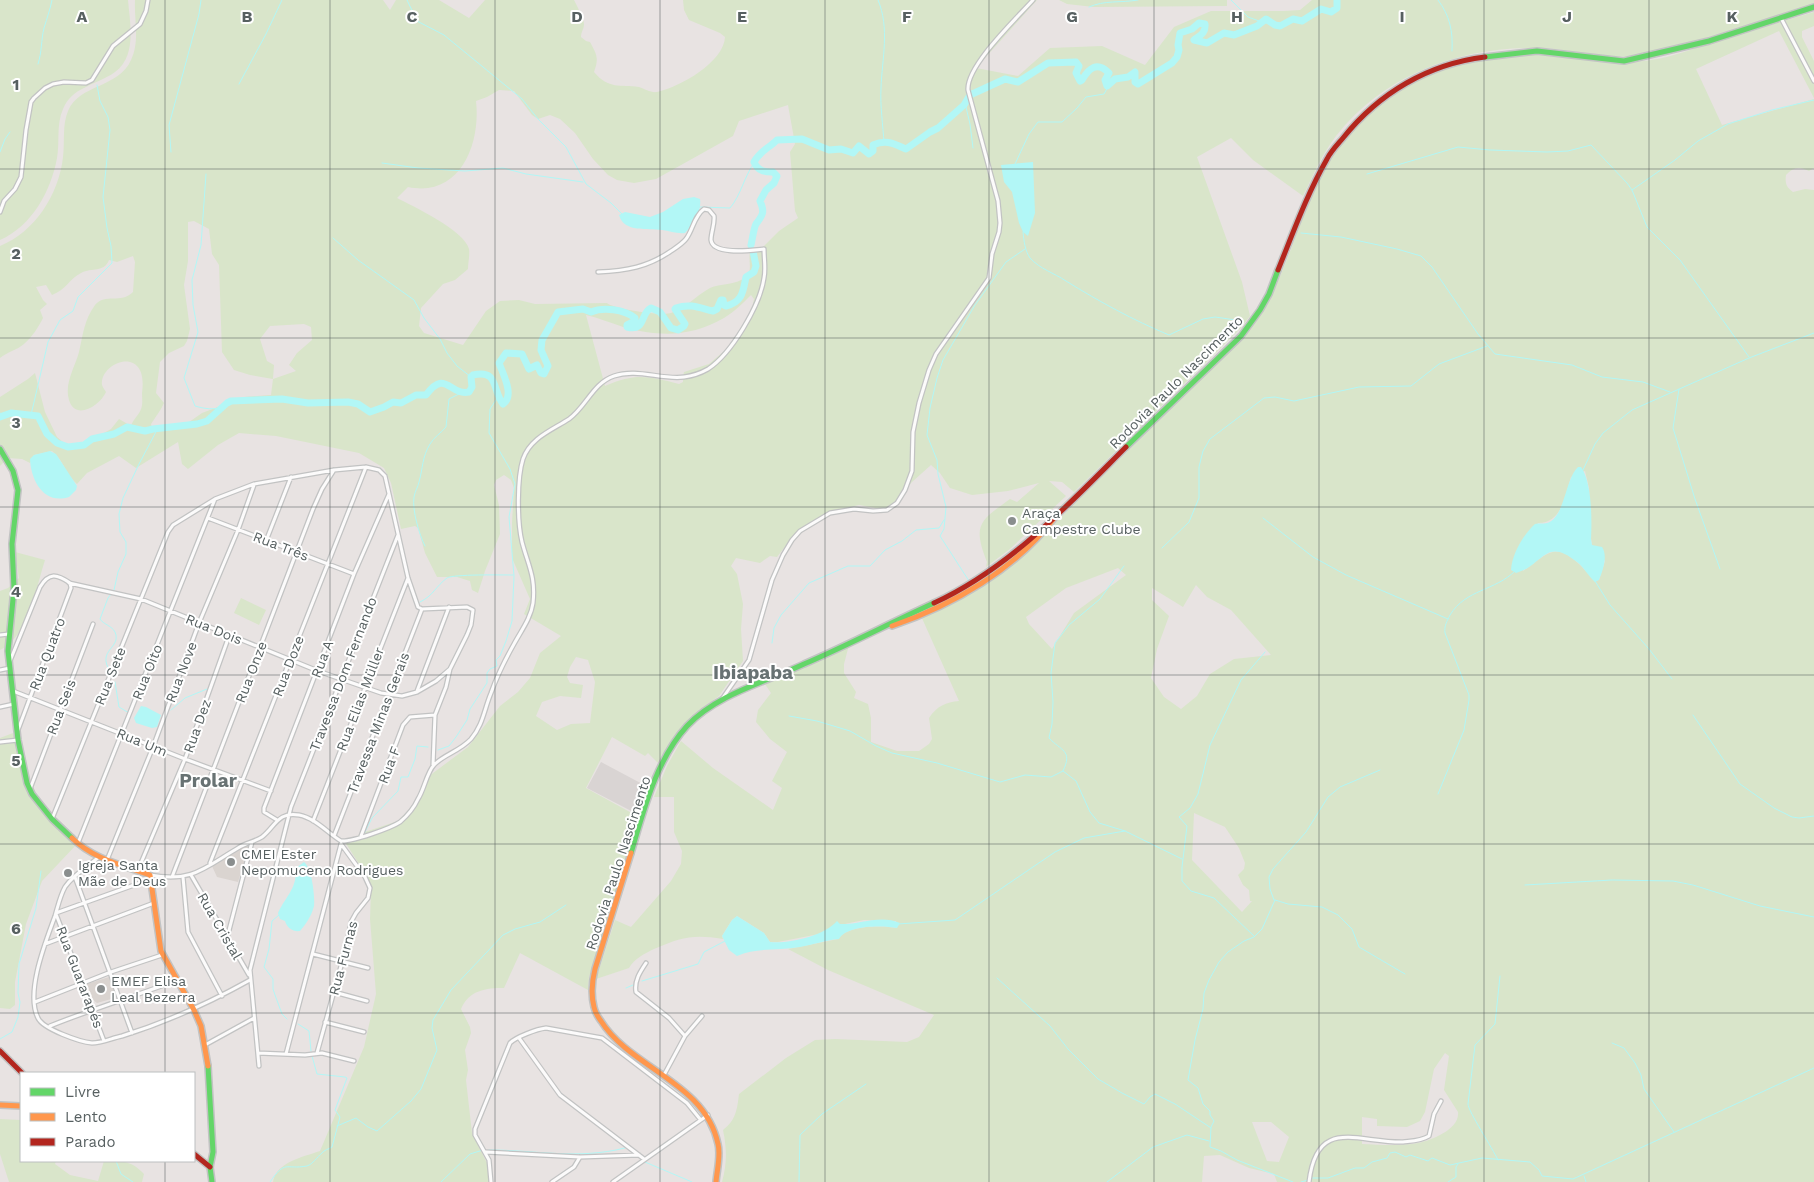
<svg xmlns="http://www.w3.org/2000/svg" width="1814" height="1182" font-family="'Work Sans',sans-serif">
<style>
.industrial{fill:#d9d4d3}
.education{fill:#dad4d0}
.green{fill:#d9e5ca;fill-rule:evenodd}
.water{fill:#b2f7f6}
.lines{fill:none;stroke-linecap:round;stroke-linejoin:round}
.stream{stroke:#b2f7f6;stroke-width:1}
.river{stroke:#b2f7f6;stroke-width:7}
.street-casing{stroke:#c2c3c3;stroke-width:5.5}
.fast-casing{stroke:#c2c3c3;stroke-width:8}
.slow-casing{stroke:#c2c3c3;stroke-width:8}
.jam-casing{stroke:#c2c3c3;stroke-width:8}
.street{stroke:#fcfbfb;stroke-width:3}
.fast{stroke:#63d668;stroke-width:5}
.slow{stroke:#ff974d;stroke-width:5}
.jam{stroke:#b3261e;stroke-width:5}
.grid{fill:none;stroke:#576061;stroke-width:1;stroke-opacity:0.55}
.poi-dot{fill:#8a8e8e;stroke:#fff;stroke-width:2}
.labels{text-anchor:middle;stroke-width:4;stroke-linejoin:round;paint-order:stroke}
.street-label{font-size:14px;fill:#576061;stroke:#fff}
.poi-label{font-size:14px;fill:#576061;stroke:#fff;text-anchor:start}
.district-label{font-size:19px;font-weight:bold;fill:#687273;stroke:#fff}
.grid-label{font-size:16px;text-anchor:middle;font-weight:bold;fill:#576061;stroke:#fff;stroke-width:4;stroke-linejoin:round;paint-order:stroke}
</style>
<rect width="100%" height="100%" fill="#e8e3e2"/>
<path class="industrial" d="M601 762 648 787 639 815 587 788Z"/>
<path class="education" d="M245 846H248V850L238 882 217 877 212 866Z
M109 977 115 994V998L97 1003 92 999 87 984Z"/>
<path class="green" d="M0 0H128C130 23 137 56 115 72 106 79 94 82 84 88 75 92 67 99 63 109 56 125 60 142 57 158 51 191 32 226 0 240Z
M135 0H383L390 10 396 0H439L469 18 485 0H574C577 6 584 19 584 24 584 29 581 32 581 37L586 41 590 42C597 55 599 58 594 72 609 90 620 84 639 87 645 89 651 93 657 92 680 87 724 62 725 37L720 33 689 20 684 10 683 0H1037L976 68 1018 76 1050 48 1102 46 1145 65 1174 27 1211 11H1284L1300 10 1312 0H1814V6C1781 15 1748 24 1716 35 1688 43 1660 53 1631 56 1601 59 1567 48 1537 48 1460 47 1385 74 1336 136 1322 154 1313 176 1303 196L1253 160 1231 138 1197 157 1242 282 1250 316 1241 328 1074 492 1062 482 1049 481 1066 496 1010 549 986 567 987 562C972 524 980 521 1010 499L1017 502 1039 483 1008 491 972 495 950 488 940 473 931 465 912 482 890 507 881 509 859 505 826 513 798 530 777 557 770 556 760 563 736 558 731 566 737 574 743 604 741 629 743 661 719 696 696 713 678 731 659 764 648 753 645 756 612 737 586 788 639 817 633 840 589 977 588 990 520 953 504 988C486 988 469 990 461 1009L470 1027 471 1033 465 1050 468 1070 466 1080 472 1133 489 1167V1182H273C276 1162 303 1157 320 1151L364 1047 376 994 370 919 371 890 364 872 345 842 365 832 398 821 416 802 429 776 468 747 500 706 518 692 530 678 540 653 561 636 524 614 530 599 512 558V523L514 488 511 480 504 475 496 480 494 485 499 505 500 534 485 571 478 593 472 590 470 581 457 577H437L425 553 418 528 415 526 401 529 391 483 384 468 359 453 276 436 239 433 218 445 188 469 182 464 178 442 136 468 119 456 87 473 77 484C66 476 63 459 52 451L34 455 30 463 22 459 8 458 0 466V397L28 379 35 373 45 412 57 437 70 448 92 440 111 429 119 419 131 426C133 419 139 415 141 409 143 404 142 399 142 393 149 343 99 362 102 385 103 388 105 390 106 392 100 406 75 421 69 400 64 384 75 367 79 352 83 335 84 320 95 305 105 293 121 304 133 292L135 262 133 256 117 262 109 260C104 273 92 267 81 273 69 279 66 290 52 295L46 285 36 287 43 300 47 304 40 310 43 318C38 328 32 337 24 344 17 350 7 352 0 358V246C35 232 59 194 63 157 65 142 62 125 68 111 79 84 119 88 131 60 140 42 134 20 135 0ZM499 90 514 91 532 115 538 119 550 115 560 119 575 133 593 159 608 175 617 180 634 183 656 179 733 136 739 121 788 105 795 144 790 152 795 211 798 218 779 231 763 247 750 252C748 261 753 271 746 277 735 286 720 283 710 288 697 295 684 309 671 313 662 316 613 309 607 303L535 304 519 300 500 301 486 311 463 345 424 333 419 326 421 308 443 284 455 280 468 269C468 263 470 255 469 249 465 231 413 206 397 198L408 187C460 198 481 144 476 101L487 97ZM194 221 209 229 212 254 219 265 222 352 234 370 250 375 273 379 271 395 244 397 202 413 182 427 153 432 151 424 161 409 164 403 156 393 160 362 169 353 184 346 187 341 190 329 184 285 188 261V222ZM751 295 754 299 752 309 730 346 709 364 684 372 683 376V382L679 384C647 376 636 373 605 386L586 315C599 318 611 323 623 327 660 337 691 337 724 318 734 312 743 303 751 295ZM304 324 311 327 312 340 297 353 289 365 296 371 273 379 274 365 267 361 260 339 270 326ZM576 657 588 660 595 682 590 723 571 724 557 730 536 716 542 702 560 696 581 698 583 685 570 683 567 677 570 667Z
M1059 0H1227V6L1094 7 1067 4Z
M1814 12V26L1802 31V37L1814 61V98L1779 31 1696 69 1722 125 1814 99V168L1809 171C1799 166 1793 167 1786 175 1785 183 1786 187 1793 192L1805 189 1814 190V1182H1277L1274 1174 1249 1168 1220 1155 1204 1156 1202 1182H722C727 1164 727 1149 723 1130 736 1120 737 1110 739 1094L786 1058 815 1040 835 1039 907 1042 919 1037 934 1015 828 970 788 949 838 939C847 925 882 925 897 928L896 921 864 920 840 925 819 934 778 942H770L764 933 737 916 732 920 722 936 723 939C694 934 681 937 654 949 644 954 635 958 629 968L596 979 615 920 631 927 671 881 681 864 682 851 674 832V797H654L667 766 681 741 713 768 773 810 782 788 772 781 787 752 770 739 756 722 758 710 771 693 765 684 849 645 844 664V673L856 692 854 698 868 704 871 718V742L897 751H919L929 744 932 739 929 718C937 706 946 702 959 701L921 616 946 604 1037 541 1247 333C1253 325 1260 317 1265 308 1272 298 1276 285 1281 274 1300 230 1313 179 1342 141 1387 83 1463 52 1535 55 1574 57 1613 66 1651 60 1672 57 1693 49 1713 42 1747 32 1780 22 1814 12ZM1585 471 1589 488 1591 539 1592 545 1605 561 1599 580C1588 576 1586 570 1578 563 1554 540 1545 556 1523 571L1538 523C1562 523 1565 496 1571 477ZM1118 568 1126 575 1074 613 1052 649 1029 624 1026 617 1066 588ZM1196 585 1207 597 1231 610 1271 655 1234 659 1210 674 1197 696 1181 709 1164 697 1151 678 1157 649 1169 616 1152 600V588L1183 607ZM1194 813 1225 827 1239 848 1245 863 1244 869 1238 875 1243 885 1249 890 1250 901H1252L1242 912 1192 860ZM1445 1053 1449 1056 1444 1090 1458 1112C1460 1129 1432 1140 1418 1143 1401 1146 1380 1145 1362 1144V1117L1377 1119V1126L1407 1127 1420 1121 1425 1112 1434 1069ZM1252 1122H1271L1289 1137 1279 1162 1267 1161Z
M15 552 45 560C36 588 28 637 0 650V591L8 588 19 578Z
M241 598 266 610 259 625 234 613Z
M13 733 30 789 36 801 77 844 42 881 26 924 15 982V1005L10 1009 0 1008V738Z
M0 1119 21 1120V1161H56L55 1164 70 1175 98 1181 104 1161C122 1161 131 1160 144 1174L142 1182H9L0 1154Z"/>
<path class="water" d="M1033 162 1035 213 1028 236 1023 232 1019 223 1012 192 1004 182 1001 165Z
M694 197 700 199C702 212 693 224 685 233 677 234 670 231 662 230 648 228 624 233 619 215L625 212 650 217 663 212 683 199Z
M50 451 56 454 77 486 76 490 69 497C44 505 31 481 30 459L34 455Z
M1578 467H1581C1592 482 1592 520 1591 539L1592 545 1602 547C1608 556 1603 570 1599 580L1595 582C1588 576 1584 567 1577 562 1545 536 1544 565 1516 573L1511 570C1512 554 1523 535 1535 524 1539 523 1543 524 1547 523 1565 518 1565 479 1578 467Z
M141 706 146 707 161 715 157 727 152 728 136 723 134 718Z
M304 862C312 868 315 896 314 906 312 915 306 924 300 931 293 932 287 928 285 921L280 919 278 913C286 896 297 889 296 868Z
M737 916 764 933 770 942C789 944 824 936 837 921L840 924C859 925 880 914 900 923L897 928C883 925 846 925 839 939 825 940 813 945 800 947 779 951 757 947 737 956L729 950 722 936 732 920Z"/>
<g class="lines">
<path class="stream" d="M407 0 417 21 444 35 522 99 538 119 566 147 586 184 611 203 622 214
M878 0C890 28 882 59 881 88 880 106 883 125 884 143
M1231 0 1248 17 1262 22
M1438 0C1450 16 1453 31 1452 51
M1089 7C1104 0 1121 3 1138 0
M38 64C42 52 41 40 44 28 47 18 50 10 52 0
M239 84 266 34 282 0
M965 103 970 124 973 148
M0 152 5 139 10 132
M171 152 169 125 199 14 201 0
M382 163 418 168 465 171 503 168 526 174 583 182
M1015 164 1029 134 1038 122H1062L1077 108 1086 97 1104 94 1109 85
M206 174 201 245 192 280 193 305 198 332 184 378 195 406C205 409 214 410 223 407
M1367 174 1458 147 1490 150 1547 152 1568 151 1591 145 1627 183 1632 190 1647 227 1680 260 1749 357
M1632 190 1675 160 1698 141 1728 124 1772 110 1814 100
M700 207 730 208C741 195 744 177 754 163
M1023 232C1024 241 1025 251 1030 258 1040 269 1054 273 1066 281 1100 302 1133 320 1169 335L1203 319 1215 317 1243 321
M1301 233 1341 237 1397 249 1421 256 1432 267 1478 334 1495 354 1572 365 1602 377 1643 382 1670 392
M333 238 358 260 414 300 424 318 440 339 447 353 457 366 471 377
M1679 389 1673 428 1695 499 1720 569
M0 413 4 415
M31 415 48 342 60 320 73 311 78 297 112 263 111 246 107 228 103 197 110 130 108 117 100 101 97 85
M1583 470 1595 444 1603 433 1632 410 1749 358 1814 333
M1263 518 1313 557 1346 575 1448 619
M425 546C419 534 412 510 414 497 415 491 418 487 419 482 423 468 422 457 430 444 434 437 441 433 446 427L449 399 463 392
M1162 548 1189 522 1199 498V467L1203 451 1210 439 1264 398 1275 397 1294 401 1359 387 1411 386 1439 364 1487 346
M969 581 940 536 944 529 946 507 938 474 937 460 927 435 930 408 937 378 943 360 975 305 1006 262 1025 249
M1595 581 1610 605 1649 649 1672 679
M420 602C433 596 436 586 447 578 453 574 502 575 513 575
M772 643 774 628 781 615 809 583 848 566H870L885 550 902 541 916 530 939 528 944 520
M110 671C96 650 122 648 115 632 112 626 103 624 100 619L108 598 114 590 118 572 126 554V542L120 532 119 514 123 498 139 464 158 428
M115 682 119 707 129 713
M171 710 185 698 207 689
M1693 715 1740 784 1774 808 1792 817 1799 818 1814 816
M789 716 817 721 850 731 876 746 892 753 937 763 1000 782 1025 775 1051 777 1063 771C1073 750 1061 751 1049 738L1052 724 1053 702 1051 673 1055 643 1069 625 1100 599 1124 566
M438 750 449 746 456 737 467 720 470 709 487 683V673L490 669 497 666 496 660 500 656 506 641 512 621 514 576 509 517 515 484 510 469 489 433 490 409 498 397
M1063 771 1076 781 1090 812 1099 823 1125 831 1182 859
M1438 794 1464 730 1469 700V695L1445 633C1444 626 1447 621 1450 615 1466 589 1495 591 1515 571
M363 836 372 818 398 791 401 777H408L415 759 417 746 428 747
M345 842 355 841
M1525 885 1612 880 1673 881 1693 885 1760 906 1814 917
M1274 900 1270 889 1269 877 1273 869 1306 832 1328 797 1340 787 1380 770
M1275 900 1262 929 1254 937 1244 941 1228 952 1219 962 1209 980 1204 993 1203 1009 1195 1040 1188 1080 1198 1088 1203 1104 1210 1111V1115L1214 1121 1211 1127 1210 1147 1221 1151 1237 1160 1293 1182
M1275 900 1288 904 1322 907 1338 915 1352 929 1359 947 1405 974
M279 915 272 921 269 949 264 967 273 979V989L275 995 282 1014 287 1019
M898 924 955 920 1055 852 1084 838 1125 831
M1254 936 1214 898 1191 891 1182 881V867L1187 826 1179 817 1190 808 1198 794 1210 745 1241 680 1265 652
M997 978 1050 1026 1068 1049 1098 1079 1122 1093 1144 1104 1150 1097 1155 1094 1175 1104 1211 1128
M642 981 698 964 704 952 725 941
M626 988 633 985
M298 1024 309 1031 311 1051
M0 1039 12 1032 18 1017 20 1002 18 993 19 964 36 908 41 871
M1612 1043 1624 1048 1635 1063 1641 1075 1644 1089 1674 1132
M337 1126 356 1118 368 1127 377 1131 411 1101 421 1089 437 1050 432 1028 433 1020 451 990 503 935 515 929 540 922 566 905
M489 1150C537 1150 577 1160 625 1148
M1498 1160C1493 1149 1468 1111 1468 1104L1475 1045 1495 1024 1500 976
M116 1161 121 1174 133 1182
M645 1162 692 1182
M1584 1176 1586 1182
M1312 1178H1328L1355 1168H1364L1372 1162 1387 1158 1390 1153 1395 1152 1406 1157 1410 1155 1428 1161 1432 1158 1450 1165 1482 1158 1530 1162 1539 1170 1542 1176 1573 1179 1814 1068
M270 1182C286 1159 285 1170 307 1166 313 1164 317 1157 322 1153 324 1150 329 1149 332 1147L340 1117 335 1110 347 1078 345 1077 317 1074 312 1056
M441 1182 470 1154 483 1150
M799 1182 800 1135 822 1114 866 1084
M1107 1182 1153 1147 1187 1135 1209 1141
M1301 1182 1308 1180
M1448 1182 1456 1177V1167L1458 1164"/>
<path class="river" d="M751 245C752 241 754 227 756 224 763 215 765 212 760 201L766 190 774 183 777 176 773 172C764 172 758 171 754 162 760 151 769 148 777 140L802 139 829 150 841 149 853 153 859 146 869 154 873 151V145C887 139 894 144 906 149L930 132 938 128 964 105 970 95 1005 79 1018 82 1048 63 1076 62 1079 66 1076 73 1080 81 1082 80C1089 68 1097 61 1109 73L1105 80 1107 86 1115 79 1128 77 1135 72V82L1138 84 1172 63 1177 57 1179 50 1178 45 1180 33 1192 29 1199 23 1205 24C1206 34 1199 36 1194 40L1207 43 1224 33 1234 35 1257 26 1266 19 1275 25 1280 26 1293 19 1302 21 1321 9 1331 12 1337 8V0
M0 417 11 413 38 416 47 434 57 443 68 447 84 445 92 439 114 434 127 427 145 431 153 429 197 424 207 421 227 403 231 401 282 399 308 403 348 402 358 404 370 412 384 407 393 402 401 403 416 395H426C446 368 449 396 469 392L472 387 471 377 473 375C499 369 492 390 503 404 515 396 503 374 499 363L506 353 522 354 529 369 537 365 541 373 544 374 548 366 541 350 542 340 558 312 583 309 591 312C603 307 624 309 635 318V321L627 325V327C646 332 640 313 651 308L660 312 671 328 678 330 684 326 685 324 675 309 676 308C690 303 700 308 713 311L717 309 721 300H723L724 305 726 306C743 302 743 291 746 277L754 272 756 266 753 251"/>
<g class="street-casing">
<path id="street" d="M1781 18 1814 81
M0 212 4 201 15 189 21 177 26 130 31 102 34 98 45 88 53 84 64 82 86 83 92 80 113 46 140 24 146 11 148 0
M208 518 354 574
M266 541 291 477
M69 583 141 599 318 671 381 693 402 696 417 692 436 681 450 669
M0 635 9 634
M10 661 40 587C49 572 57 574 70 583L71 588 18 730
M0 670 10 668
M13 691 185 759 271 791
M417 691 449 607
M722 699 749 660 772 580 783 555 792 540 800 531 830 513 854 509 873 511 887 510 897 503 905 490 912 471 913 432 919 403 929 370 936 354 989 278 992 254 999 232 1000 223 998 201 968 90C966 66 1017 18 1033 0
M0 707 14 704
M0 742 18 740
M30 789 93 624
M52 819 168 532 173 525 215 499 254 484 334 470 366 467 379 470 385 476 408 578 418 607 422 609 467 607 473 610 471 625 467 635 450 669 446 687 435 715 433 765
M277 820 264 812V808L354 574 389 494
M313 821 408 578
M334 836 422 609
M361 836 403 725 410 717 435 715
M78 843 215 499
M99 857C88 866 73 875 65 887 60 896 58 906 55 916 46 941 25 992 38 1018 43 1029 80 1042 92 1043 102 1043 112 1038 122 1036 167 1022 209 1003 250 980
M107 860 153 747 199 623 238 530 254 485
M210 863 366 467
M138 870 185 759 229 636
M150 875C192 883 204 868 238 848 245 843 254 842 262 837 275 827 278 811 299 815 315 818 328 833 341 841 352 842 391 828 400 822 407 816 414 808 418 799 424 790 427 772 434 765 443 755 460 751 471 739 483 725 484 710 491 693 497 676 505 660 514 644 521 631 531 618 533 603 536 577 528 565 522 542 517 521 517 478 523 459 530 438 552 430 569 419 586 407 593 383 614 376 637 368 661 380 684 377 692 376 701 373 708 369 731 354 760 306 764 278 766 269 764 259 764 249 753 250 713 256 711 240 711 232 715 224 714 216L709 210 704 209C694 216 693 230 686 239 682 244 677 247 671 251 648 267 626 271 598 272
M191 875 249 975
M75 877 132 1033
M172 877 313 509 322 489 334 470
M183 877 188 932 222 996
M56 913 151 879
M56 914 104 1041
M227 938 252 842
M45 944 154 903
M313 954 368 968
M646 963C640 972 634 981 636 992L669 1018 685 1036
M334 992 367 1001
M35 1002 111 972 162 955
M325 1022 364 1032
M50 1026C92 1009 135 996 178 980
M519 1038 560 1095 644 1159
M205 1045 254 1018
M258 1053 305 1055 322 1053 354 1061
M317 1053 346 948 351 922 356 913 368 898 370 888 365 877 341 844
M286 1054 341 844
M259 1066 250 970 291 807 398 535
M664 1075 685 1036 702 1016
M486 1152 580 1157 639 1155
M491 1182 489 1160 475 1135V1129L510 1043C516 1037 537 1029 546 1028L602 1038 687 1103 700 1119
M552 1182 574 1167 580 1157
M613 1182 708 1115
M1309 1182C1317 1116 1357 1143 1403 1142 1412 1141 1421 1141 1429 1136L1434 1114 1441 1101"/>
</g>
<g class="fast-casing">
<path id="fast" d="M1485 57 1537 51 1624 61 1709 41 1814 7
M1126 447 1241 336 1260 310 1269 294 1278 270
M0 449 13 471 18 490 12 544 14 589 8 651 18 740 27 783 32 794 52 819 72 838
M631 853C644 810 656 760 687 726 717 694 766 682 804 664 848 645 890 623 934 603
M208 1066 213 1152 210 1167 212 1182"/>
</g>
<g class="slow-casing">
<path id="slow" d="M892 626C953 605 1016 569 1055 517
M72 838C93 859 122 865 150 875L161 951 194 1010 201 1026 208 1066
M631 853 595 969C592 981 591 995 594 1007 595 1012 598 1017 601 1021 631 1069 705 1082 718 1144 721 1155 717 1170 716 1182
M0 1105 21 1106"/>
</g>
<g class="jam-casing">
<path id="jam" d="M1278 270C1293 233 1307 194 1327 159 1331 151 1338 144 1343 138 1379 93 1428 64 1485 57
M934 603C1010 568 1068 505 1126 447
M0 1051 22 1073
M194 1154 210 1167"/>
</g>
<use href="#street" class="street"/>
<use href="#fast" class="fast"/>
<use href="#slow" class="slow"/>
<use href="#jam" class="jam"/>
</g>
<path class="grid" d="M165 0V1073M330 0V1182M495 0V1182M660 0V1182M825 0V1182M989 0V1182M1154 0V1182M1319 0V1182M1484 0V1182M1649 0V1182M0 169H1814M0 338H1814M0 507H1814M0 675H1814M0 844H1814M0 1013H1814M165 1161V1182"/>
<g class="poi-dot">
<circle cx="1012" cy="521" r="5"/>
<circle cx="231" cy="862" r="5"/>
<circle cx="68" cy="873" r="5"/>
<circle cx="101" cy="989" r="5"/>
</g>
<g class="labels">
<g class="street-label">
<text transform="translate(1176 382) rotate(-45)" y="5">Rodovia Paulo Nascimento</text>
<text transform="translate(281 546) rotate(21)" y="5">Rua Três</text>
<text transform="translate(214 629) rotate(22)" y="5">Rua Dois</text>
<text transform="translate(47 654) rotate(-69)" y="5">Rua Quatro</text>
<text transform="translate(322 659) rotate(-69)" y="5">Rua A</text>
<text transform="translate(288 666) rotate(-69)" y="5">Rua Doze</text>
<text transform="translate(147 672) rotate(-68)" y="5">Rua Oito</text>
<text transform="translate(181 672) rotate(-69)" y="5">Rua Nove</text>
<text transform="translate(251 672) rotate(-69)" y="5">Rua Onze</text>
<text transform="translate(343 674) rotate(-69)" y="5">Travessa Dom Fernando</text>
<text transform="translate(110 676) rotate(-68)" y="5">Rua Sete</text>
<text transform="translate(360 699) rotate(-69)" y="5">Rua Elias Müller</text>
<text transform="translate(61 707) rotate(-69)" y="5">Rua Seis</text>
<text transform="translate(378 723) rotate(-69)" y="5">Travessa Minas Gerais</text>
<text transform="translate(197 726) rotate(-70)" y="5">Rua Dez</text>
<text transform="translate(142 742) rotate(22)" y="5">Rua Um</text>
<text transform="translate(389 765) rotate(-69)" y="5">Rua F</text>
<text transform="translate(618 863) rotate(-72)" y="5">Rodovia Paulo Nascimento</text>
<text transform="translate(220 926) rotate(60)" y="5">Rua Cristal</text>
<text transform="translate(343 958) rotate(-75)" y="5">Rua Furnas</text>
<text transform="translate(80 977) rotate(69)" y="5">Rua Guararapés</text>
</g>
<g class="poi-label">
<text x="1022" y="518">Araça<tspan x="1022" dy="16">Campestre Clube</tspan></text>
<text x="241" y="859">CMEI Ester<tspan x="241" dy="16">Nepomuceno Rodrigues</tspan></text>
<text x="78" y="870">Igreja Santa<tspan x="78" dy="16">Mãe de Deus</tspan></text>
<text x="111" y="986">EMEF Elisa<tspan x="111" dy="16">Leal Bezerra</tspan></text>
</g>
<g class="district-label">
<text x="753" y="679">Ibiapaba</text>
<text x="208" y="787">Prolar</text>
</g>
</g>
<g class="grid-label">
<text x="82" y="22">A</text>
<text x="247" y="22">B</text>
<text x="412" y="22">C</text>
<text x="577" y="22">D</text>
<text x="742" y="22">E</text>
<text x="907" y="22">F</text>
<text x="1072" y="22">G</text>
<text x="1237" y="22">H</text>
<text x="1402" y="22">I</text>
<text x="1567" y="22">J</text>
<text x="1732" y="22">K</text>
<text x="16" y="90">1</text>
<text x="16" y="259">2</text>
<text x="16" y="428">3</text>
<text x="16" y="597">4</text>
<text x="16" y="766">5</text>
<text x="16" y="934">6</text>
</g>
<rect x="20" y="1072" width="175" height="90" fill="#ffffff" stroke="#bcbfc0"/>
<rect x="30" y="1088" width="25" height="8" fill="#63d668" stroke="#bcbfc0"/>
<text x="65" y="1097" font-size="15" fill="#576061">Livre</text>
<rect x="30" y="1113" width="25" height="8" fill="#ff974d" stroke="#bcbfc0"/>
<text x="65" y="1122" font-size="15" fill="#576061">Lento</text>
<rect x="30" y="1138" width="25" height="8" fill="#b3261e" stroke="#bcbfc0"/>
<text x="65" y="1147" font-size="15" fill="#576061">Parado</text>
</svg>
